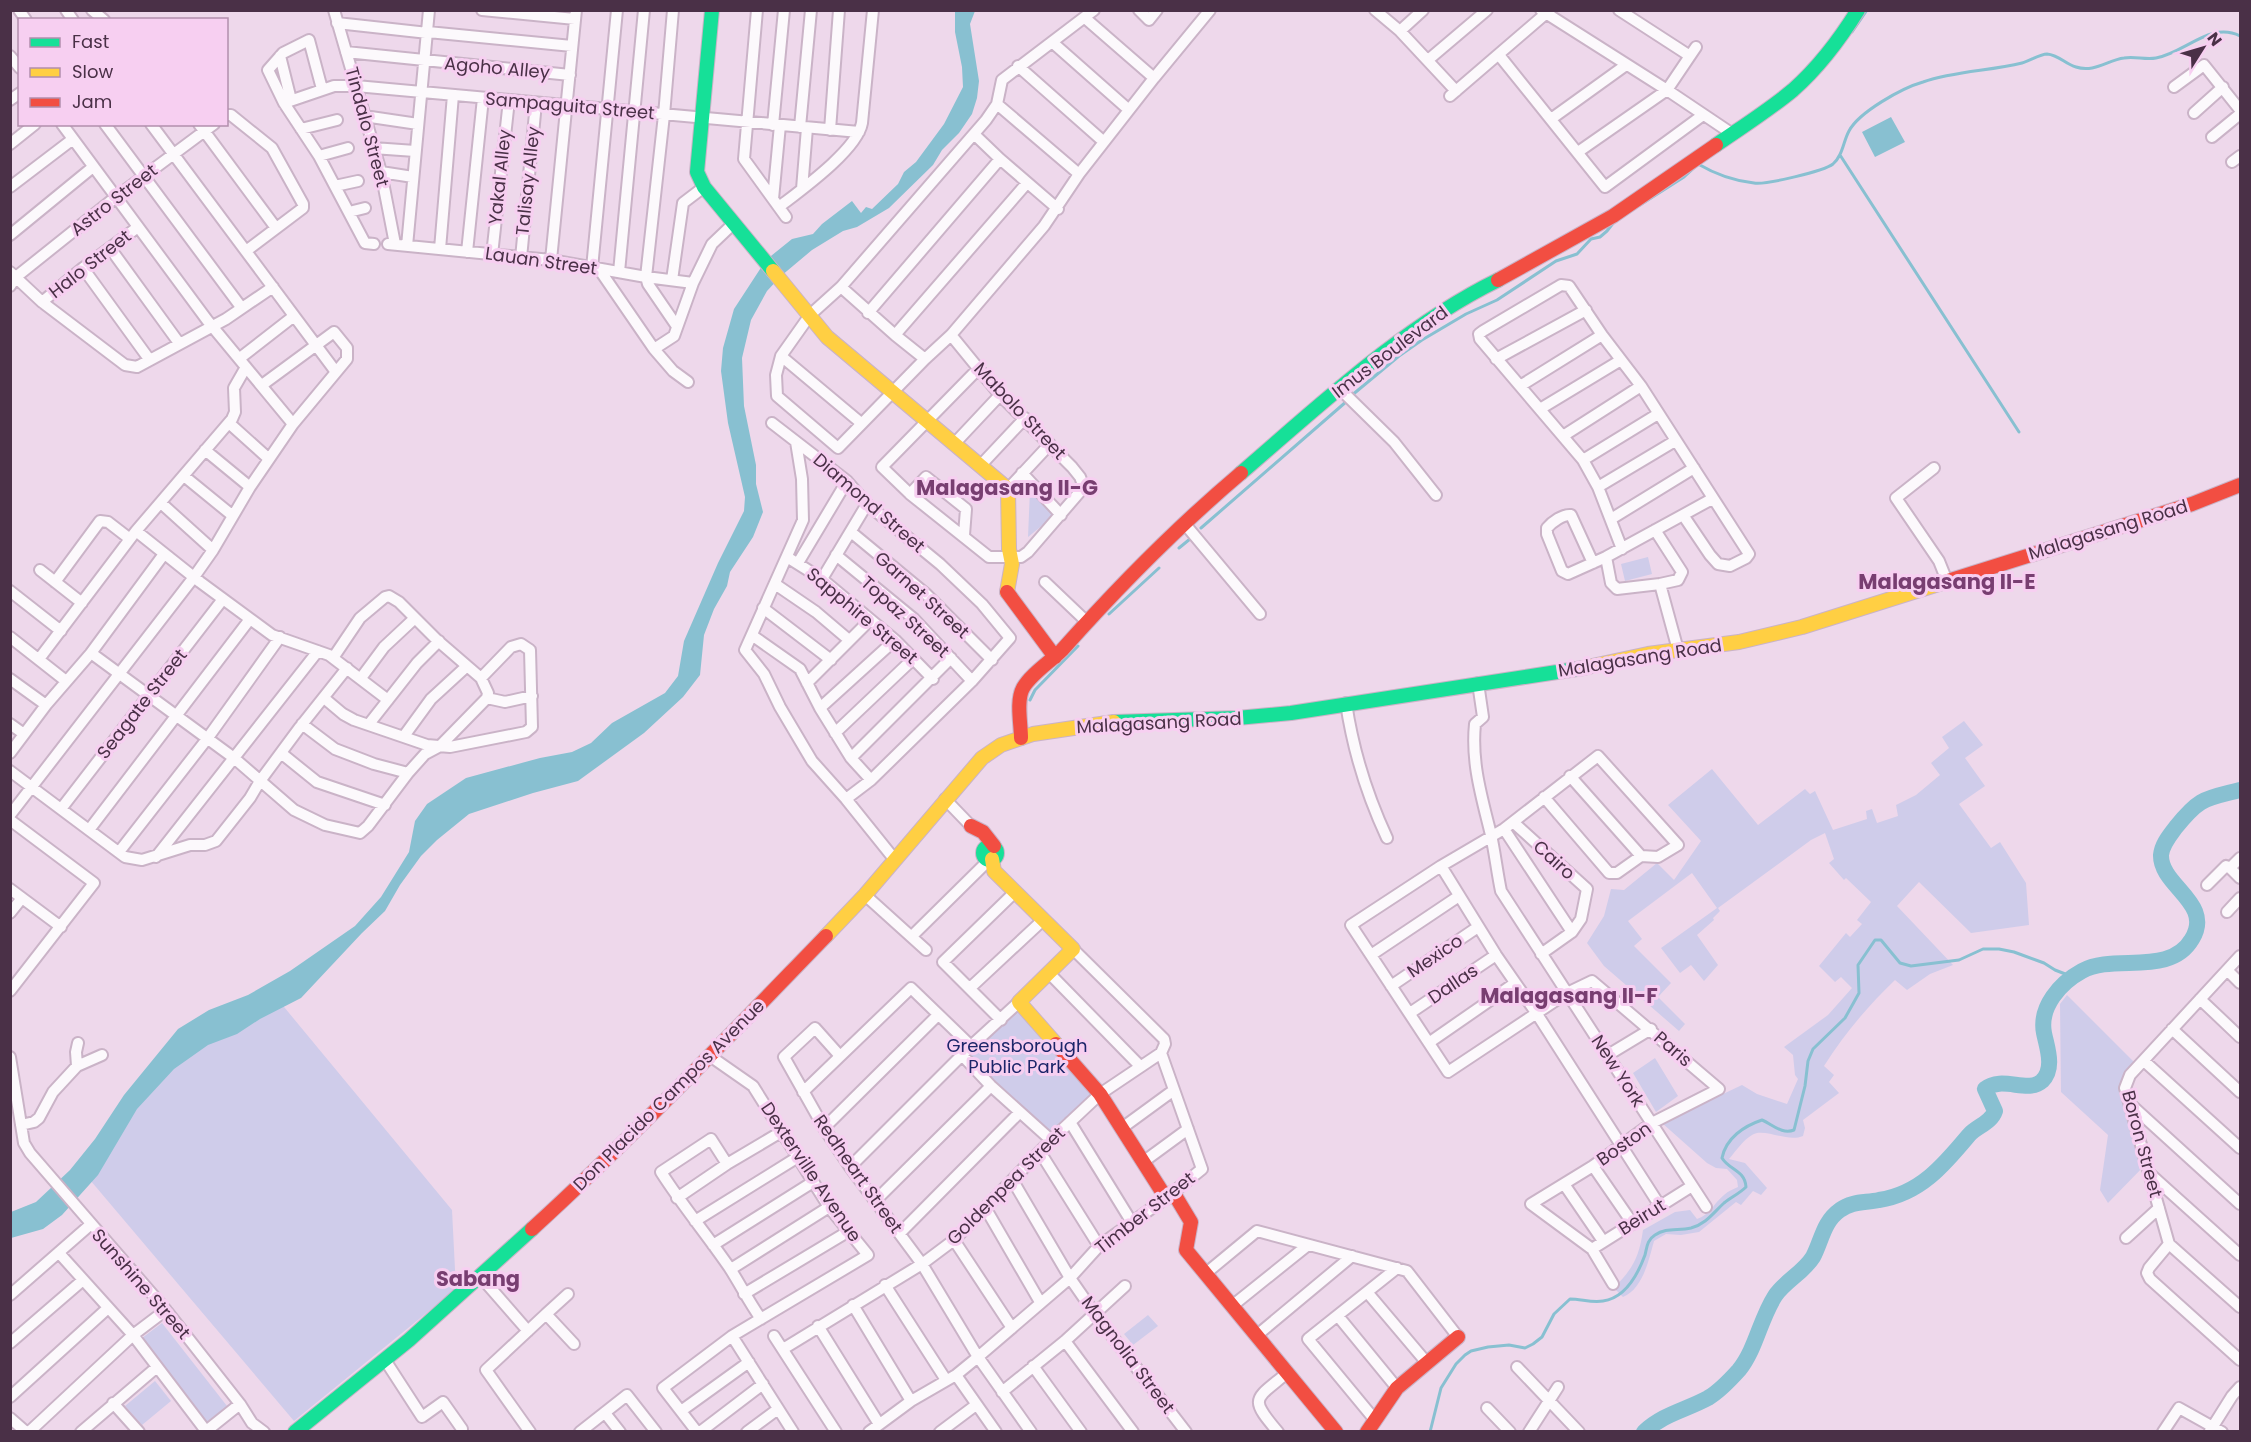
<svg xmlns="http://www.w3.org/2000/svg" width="2251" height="1442" font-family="Poppins,sans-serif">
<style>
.green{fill:#cfccea}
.water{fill:#88c0d1}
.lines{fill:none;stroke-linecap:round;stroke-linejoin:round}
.stream{stroke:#88c0d1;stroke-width:3}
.river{stroke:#88c0d1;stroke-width:16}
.street-casing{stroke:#cab3c7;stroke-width:14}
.fast-casing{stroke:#cab3c7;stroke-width:16}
.slow-casing{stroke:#cab3c7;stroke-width:16}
.jam-casing{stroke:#cab3c7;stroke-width:16}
.street{stroke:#fcf9fc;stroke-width:10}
.fast{stroke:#16e098;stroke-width:14}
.slow{stroke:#ffcf43;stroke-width:14}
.jam{stroke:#f24e42;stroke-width:14}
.labels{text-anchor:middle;stroke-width:6;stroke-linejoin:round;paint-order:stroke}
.street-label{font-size:18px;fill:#4a3047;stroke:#f7cff1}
.park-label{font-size:18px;fill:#1c2569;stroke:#f7cff1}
.quarter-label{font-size:21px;font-weight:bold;fill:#783e71;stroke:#f7cff1}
</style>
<rect width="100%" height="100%" fill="#eed8eb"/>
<path class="green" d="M1030 490 1055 515 1028 537Z
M1648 557 1652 574 1625 581 1621 564Z
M1964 721 1983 745 1965 758 1985 786 1959 804 1991 848 2000 842 2026 883 2029 925 1971 933 1919 882 1897 906 1953 965 1930 974 1907 990 1895 980C1868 1006 1844 1034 1824 1066L1834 1075 1829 1082 1839 1093 1803 1120 1805 1128 1803 1136C1787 1143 1764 1127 1752 1135 1743 1140 1736 1151 1729 1159L1745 1163 1767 1188 1761 1195 1753 1191 1741 1205 1736 1202 1699 1232 1681 1235 1666 1234 1654 1241C1649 1259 1643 1289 1623 1297L1614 1288C1633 1268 1639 1258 1643 1230L1675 1212 1690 1210 1697 1219C1711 1214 1713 1204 1724 1195 1728 1191 1734 1189 1738 1187L1737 1180 1727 1169 1716 1168 1707 1163 1662 1123 1742 1085 1757 1094 1787 1104 1798 1079 1795 1075 1793 1055 1784 1047 1828 1015 1852 988 1841 977 1835 982 1819 966 1846 933 1850 937 1862 924 1857 920 1871 902 1846 878 1844 880 1829 863 1834 859 1825 833 1811 840 1718 908 1720 911 1713 918 1714 920 1697 935 1718 965 1704 981 1691 965 1680 973 1661 948 1717 908 1692 873 1628 921 1642 939 1634 946 1671 983 1658 997 1685 1024 1679 1031 1604 966 1587 943 1604 916 1611 889 1624 890 1657 863 1674 880 1701 841 1668 805 1712 769 1758 825 1805 789 1810 794 1815 791 1833 830 1867 819 1866 811 1872 809 1877 823 1898 816 1896 805 1916 795 1940 775 1931 763 1949 748 1942 737Z
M270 990 452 1210 456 1289 294 1421 85 1174 169 1052Z
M2067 995 2138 1066 2125 1082 2146 1164 2108 1203 2100 1190 2108 1135 2061 1092 2060 1004Z
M1019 1007 1095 1093 1051 1133 994 1081 968 1054Z
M1655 1058 1678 1096 1656 1112 1633 1073Z
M1148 1315 1158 1326 1133 1345 1124 1334Z
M162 1323 227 1406 207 1422 142 1338Z
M155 1381 171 1401 142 1425 125 1406Z"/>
<path class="water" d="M955 11H975L970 24 979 81 977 98 972 114 959 133 942 150 933 165 889 208 857 227 843 231 812 250 781 276 767 291 751 320 742 358 744 406 756 465V484L763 512 753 537 730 572 727 586 714 609 704 635 700 675 683 697 644 733 578 781 533 793 469 814 437 840 421 856 400 885 385 911 362 933 301 998 260 1019 237 1034 208 1045 174 1069 137 1109 98 1175 62 1215 43 1229 11 1238V1212L36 1202 70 1170 95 1139 124 1095 178 1029 209 1010 248 995 290 971 355 926 381 897 409 852 415 821 427 804 466 778 540 758 572 752 591 743 612 723 665 693 678 676 684 641 718 563 744 511 745 497 728 423 721 371 723 348 734 309 766 260 792 239 813 234 822 224 852 201 861 213 866 207 872 209 898 184 904 172 916 162 944 124 963 87 962 67 955 32Z
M1891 117 1905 142 1875 157 1862 132Z"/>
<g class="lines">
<path class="stream" d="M1852 32 1867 10
M1840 155 2019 432
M1698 164C1715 174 1735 181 1754 183 1766 185 1824 171 1833 164 1843 155 1843 142 1849 131 1859 112 1902 88 1923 82 1955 71 1990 71 2022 63 2030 61 2040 54 2047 54 2059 55 2065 64 2076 67 2094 73 2108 60 2124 58 2135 56 2145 60 2156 58 2185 53 2210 21 2240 36
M1640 205 1684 177 1696 166
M1351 396 1399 356 1422 340 1466 314 1497 300 1556 261 1577 254 1591 239 1600 237 1607 231 1614 222
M1201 528 1347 401
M1179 548 1190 539
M1109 614 1159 568
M1030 700 1035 690 1078 646
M1430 1432 1441 1388 1456 1364 1465 1355 1471 1351 1488 1347 1509 1345 1525 1348 1533 1344 1542 1337 1554 1314 1570 1299C1581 1299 1592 1303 1603 1301 1625 1298 1638 1274 1645 1255 1647 1247 1647 1240 1655 1235 1666 1227 1678 1231 1691 1228 1706 1224 1713 1213 1724 1203 1731 1197 1739 1194 1746 1187 1745 1170 1729 1170 1722 1158 1726 1138 1744 1126 1762 1120 1772 1124 1782 1135 1794 1130L1805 1086 1808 1061 1813 1049 1845 1018 1854 1002 1859 993 1858 965 1875 940H1881L1900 963 1911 966 1959 960 1983 949H1999L2014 952 2044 963 2055 970 2073 977"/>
<path class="river" d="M1644 1432C1663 1414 1686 1410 1708 1398 1720 1391 1730 1380 1739 1370 1756 1349 1760 1319 1775 1296 1785 1281 1803 1273 1813 1257 1822 1240 1823 1222 1840 1210 1852 1201 1865 1203 1879 1200 1920 1194 1944 1165 1969 1135 1977 1126 1991 1123 1995 1111L1985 1089C2002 1075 2028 1094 2042 1081 2055 1068 2047 1048 2044 1033 2039 1007 2060 983 2082 971 2114 953 2170 977 2192 939 2214 903 2160 886 2161 855 2162 844 2170 835 2176 827 2200 797 2205 799 2240 790"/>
<g class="street-casing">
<path id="street" d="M19 10 26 20
M66 10 73 20
M92 10 104 20
M334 10 381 172 395 244
M482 10 575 19
M673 10 664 115 646 277 648 284 676 325
M757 10 744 159 786 217
M1139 10 1149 20 1157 10
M1375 10 1400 31
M1423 10 1400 31 1456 91
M1541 10 1667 90 1731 133
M1619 10 1690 56
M1085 18 1154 78
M337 23 428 33
M428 32 572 46
M1052 42 1129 110
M346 52 570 75
M1499 55 1605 187 1703 115
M10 56 20 68
M280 56 291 100
M1428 60 1487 10
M1018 66 1104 142
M2174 87 2204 65 2240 110
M322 89 309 40 283 53 268 70 284 103 319 156 365 243 374 244
M1450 96 1550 10
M10 100 20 93
M284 103 334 86H356L859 132
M997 104 1079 174
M2194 113 2223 87
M226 115H231L272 148 303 204V208L246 251
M364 116 418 124
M1551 119 1626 65
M62 124 207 320 293 424
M105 124 241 307
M151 124 336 372
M199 124 276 228
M773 125 784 10
M800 127 811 10
M301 129 337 120
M830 130 839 10
M975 135 1000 159 1058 209
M2212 137 2240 114
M10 144 35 124
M373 148 415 151
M1578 152 1667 90 1696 47
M319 156 348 148
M2232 162 2240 156
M381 172 413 177
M335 186 358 181
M10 187 73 139
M802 189 807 128
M773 199 780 125
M779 207C801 190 857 150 862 123L873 10
M349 212 365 208
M10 235 93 167
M388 244 551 260 646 277 693 283
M407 246 429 10
M110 248 179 343
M440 249 453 95
M467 252 483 98
M492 255 509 100
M521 258 536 103
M551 260 576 10
M83 268 149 359
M592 268 617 10
M599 269 654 349 674 336 693 283 712 244 733 224
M10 272 42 302 125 365 137 367 226 319 273 287
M619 272 644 10
M672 280 683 203 704 187
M10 286 16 277 116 197 214 124
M841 287 895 335 925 359
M42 302 83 268 138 227
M868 313 1000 159
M895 335 1027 183
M951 335 1000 395 1072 467 1080 477 1084 487 1028 552 1021 557H989L910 494 882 467 979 368
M654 349 673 371 688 382
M781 356 810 315 841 287 986 120 997 104 1002 80 1094 10
M240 358 294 316
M1496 359 1586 310
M1520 386 1602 335
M1340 389 1394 442 1436 495
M1540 409 1621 360
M229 423 269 459
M772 423 847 481 867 504 940 564 982 604 1010 638 972 681 871 780 846 799
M861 423 781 356 776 375 777 396 838 448 925 359 951 335 1044 226 1079 174 1154 78 1210 10
M1563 436 1641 386
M796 442 802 479 803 520 745 650 764 674 780 707 812 761 846 799 895 860
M954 444 1000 395
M205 450 250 487
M1583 460 1658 414
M980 466 1025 418
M1934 468 1896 498 1939 561 1947 581
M1022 473 1061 515
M184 476 233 516
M1598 487 1675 441
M1008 489 1050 444
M910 494 926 477 966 509 964 535
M161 503 213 550
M1611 519 1694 468
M1184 523 1260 614
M136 531 200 582 272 635 329 655 388 700
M851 532 926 594 992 660
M1622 549 1598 487 1583 460 1480 339 1479 334 1483 331 1561 285 1569 286 1602 335 1641 386 1749 554 1746 558 1730 566 1718 564 1710 555 1683 515
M836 555 914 619 972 681
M787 557 822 579 895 640 933 679
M1606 557 1611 583 1617 589 1660 584 1678 580 1682 572 1655 530
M798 563 847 481
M1593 563 1571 515C1563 514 1552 522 1547 528V534L1562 571 1568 574 1606 557 1712 499
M40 570 82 603
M822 579 867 504
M55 582 100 521 108 522 130 539
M1045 582 1087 622
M775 584 816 612 849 640
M1660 584 1678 650
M10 591 61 631
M763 608 831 660
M753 636 800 669 820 708 851 758 871 780
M10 637 66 681
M91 653 234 758 294 810 325 825 360 833 368 826 408 773 425 754 440 746 487 698 488 693 481 678 437 640 399 602 389 596 385 597 360 618 333 658
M39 659 136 531 232 419 235 412 234 388 246 367
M361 678 384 647 415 618
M10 679 46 705
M807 683 869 621
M1478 683 1483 717 1475 724C1471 763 1482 798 1491 835 1495 853 1497 872 1501 891L1706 1207
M324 698 343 714 354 720 427 745 450 747 526 732 532 727 530 650 521 644 511 647 481 678
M487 698 505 702 532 696
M1346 703C1353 750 1367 795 1387 838
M820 708 895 640
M10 724 24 734
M302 724 335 749 374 764 408 773
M369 724 417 663 439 641
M835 733 913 659
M404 736 431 699 467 666
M10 753 46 705 91 653 164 554
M281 753 317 782 385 805
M851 758 951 658
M10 771 125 857 142 860 190 845H205L216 841 250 798 260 781 300 727 347 668
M1570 776 1641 856
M1544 797 1609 873H1617L1641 856 1658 857 1678 845 1598 756 1504 829 1441 866 1351 925 1448 1072 1567 993 1592 981 1719 1089 1652 1123 1593 1166 1531 1204 1592 1249 1613 1284
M945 799 971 826
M61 809 223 599
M10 815 194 577 213 550 250 487 293 424 347 359V348L334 332 262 385
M10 820 94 883 10 991
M1513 822 1587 889 1581 919 1572 932 1541 954
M1504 829 1572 932
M89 830 250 619
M119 852 207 739 280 637
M156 857 318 651
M1441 866 1496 955 1537 1014 1660 1206
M2230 868 2240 878
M2207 885 2226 866 2230 868 2240 858
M10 889 61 927
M865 895 926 950
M2227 912 2240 898
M10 913 22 898
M912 936 989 860
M1371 955 1459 896
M2240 956 2130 1075 2125 1088 2169 1244 2240 1307
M2227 970 2240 983
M1049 973 1140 1066
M1391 986 1478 927
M970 988 1043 920
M2200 999 2240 1037
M1410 1013 1496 955
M1001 1020 943 962 1015 892
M2172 1029 2240 1092
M1430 1042 1515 983
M962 1055 991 1086 1051 1140
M1608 1055 1651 1029
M840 1056 815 1028 784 1057 824 1128 850 1167 922 1264 978 1357 1031 1432
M10 1057 24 1143 30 1153 166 1310 240 1404 252 1423 264 1432
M2144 1061 2240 1148
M77 1066 76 1052 78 1043
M803 1092 911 988 971 1046
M2130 1104 2240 1204
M1070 1122 1131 1221
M21 1125 34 1122 39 1118 53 1092 77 1066 102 1055
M824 1128 938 1015
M1122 1128 1174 1090
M1040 1152 1099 1246
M1143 1162 1188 1129
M727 1164 711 1139 661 1172C682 1205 707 1235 729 1267 740 1284 749 1302 761 1319
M1593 1166 1633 1224
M850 1167 971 1046 1019 1002
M2150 1174 2240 1255
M1013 1181 1070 1278 1095 1314 1186 1432
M1564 1184 1603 1241
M677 1198 727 1164 781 1132
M875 1201 991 1086
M986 1209 1040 1302
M695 1221 798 1157
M900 1233 1020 1112
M2126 1238 2159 1208
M954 1240 1012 1328
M2169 1244 2149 1268 2147 1273 2150 1279 2240 1360
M713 1245 813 1182
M1592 1249 1692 1186
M59 1253 133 1335 206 1431
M731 1269 829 1207
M1205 1274 1257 1231 1407 1271 1458 1337
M480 1276 528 1331
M885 1285 946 1380
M1367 1292 1427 1363
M744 1294 849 1231
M10 1295 90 1225
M853 1305 911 1401
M1232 1306 1308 1245
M546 1314 568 1294
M1338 1316 1397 1388
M818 1326 879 1424
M732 1336 793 1432
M774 1336 836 1432
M1256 1336 1352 1256
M1065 1341 1133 1432
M10 1343 83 1280
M783 1349 922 1264 954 1240 1051 1140 1100 1094 1161 1053
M385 1360 422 1417 443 1402 462 1429
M1033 1366 1081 1432
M1517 1367 1579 1432
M956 1375 996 1432
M1002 1392 1065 1341 1125 1286
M10 1397 108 1308
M113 1403 139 1432
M1487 1408 1510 1432
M681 1411 749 1362
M605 1413 620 1432
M10 1418 26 1432
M1375 1420 1308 1339 1397 1268
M2210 1431 2232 1396 2240 1387
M29 1432 133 1335 166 1310
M81 1432 157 1367
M205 1432 240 1404
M530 1432 486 1370 546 1314 574 1344
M580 1432 627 1395 656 1432
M697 1432 663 1388 732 1336 868 1255 829 1207 753 1086 710 1056
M700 1432 763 1384
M747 1432 778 1409
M869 1432 911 1401 956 1375 978 1357 1070 1278 1099 1246 1166 1198 1202 1169 1161 1053 1165 1044 1164 1039 1073 949
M940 1432 976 1405
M1278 1432C1248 1397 1255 1400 1287 1373
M1529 1432 1558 1387
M2163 1432 2179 1408 2222 1432"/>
</g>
<g class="fast-casing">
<path id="fast" d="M712 10 697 172 704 187 773 271
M1716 145C1742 127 1769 110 1793 90 1819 67 1840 39 1858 10
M1241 473C1320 405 1404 326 1498 280
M1114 722 1237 718 1291 713 1583 668
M983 853a7 7 0 1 1 14 0a7 7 0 1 1-14 0Z
M295 1432 409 1340 532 1229"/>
</g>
<g class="slow-casing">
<path id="slow" d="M773 271 827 337 1008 489 1009 549 1012 564 1007 592
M1583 668 1648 654 1739 642 1802 627 1948 581
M992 859 994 871 1073 949 1019 1002 1056 1044
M826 936 865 895 982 758 1001 745 1033 734 1114 722"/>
</g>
<g class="jam-casing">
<path id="jam" d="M1498 280 1613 216 1716 145
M1948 581 2192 504 2240 485
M1007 592 1055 657
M1021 738C1021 724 1016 701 1023 688 1031 674 1050 662 1062 650 1118 587 1176 528 1241 473
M971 826 983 832 994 846
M1056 1044 1100 1094 1166 1198
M1173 1192 1191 1222 1186 1250 1336 1432
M532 1229C634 1136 730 1035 826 936
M1367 1432 1397 1388 1458 1337"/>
</g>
<use href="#street" class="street"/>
<use href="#fast" class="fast"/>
<use href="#slow" class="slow"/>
<use href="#jam" class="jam"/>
</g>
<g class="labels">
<g class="street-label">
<text transform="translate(497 68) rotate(5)" y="6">Agoho Alley</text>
<text transform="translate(570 106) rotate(5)" y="6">Sampaguita Street</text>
<text transform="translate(367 127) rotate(75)" y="6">Tindalo Street</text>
<text transform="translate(500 177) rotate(-84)" y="6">Yakal Alley</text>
<text transform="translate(528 181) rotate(-84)" y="6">Talisay Alley</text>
<text transform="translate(114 200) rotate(-38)" y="6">Astro Street</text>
<text transform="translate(541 261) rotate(8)" y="6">Lauan Street</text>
<text transform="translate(90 264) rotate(-38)" y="6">Halo Street</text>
<text transform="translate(1390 352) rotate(-37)" y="6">Imus Boulevard</text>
<text transform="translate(1020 411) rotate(47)" y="6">Mabolo Street</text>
<text transform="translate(869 503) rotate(41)" y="6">Diamond Street</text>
<text transform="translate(2108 530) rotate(-17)" y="6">Malagasang Road</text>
<text transform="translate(922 595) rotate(42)" y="6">Garnet Street</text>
<text transform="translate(862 616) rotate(40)" y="6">Sapphire Street</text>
<text transform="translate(905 617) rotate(42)" y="6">Topaz Street</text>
<text transform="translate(1640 658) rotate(-9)" y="6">Malagasang Road</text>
<text transform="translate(142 704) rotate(-52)" y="6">Seagate Street</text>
<text transform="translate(1159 723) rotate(-3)" y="6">Malagasang Road</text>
<text transform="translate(1554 860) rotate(42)" y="6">Cairo</text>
<text transform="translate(1435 956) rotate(-34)" y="6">Mexico</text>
<text transform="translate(1453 984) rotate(-34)" y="6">Dallas</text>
<text transform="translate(1673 1049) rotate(41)" y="6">Paris</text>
<text transform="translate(1618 1071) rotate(57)" y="6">New York</text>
<text transform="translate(669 1095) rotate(-45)" y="6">Don Placido Campos Avenue</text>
<text transform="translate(1624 1144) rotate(-35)" y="6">Boston</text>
<text transform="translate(2142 1144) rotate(75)" y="6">Boron Street</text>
<text transform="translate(811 1172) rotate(56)" y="6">Dexterville Avenue</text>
<text transform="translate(858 1174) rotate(55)" y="6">Redheart Street</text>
<text transform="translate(1006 1186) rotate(-45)" y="6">Goldenpea Street</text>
<text transform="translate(1145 1213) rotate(-38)" y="6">Timber Street</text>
<text transform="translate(1642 1217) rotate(-32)" y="6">Beirut</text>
<text transform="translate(141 1284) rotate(49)" y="6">Sunshine Street</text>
<text transform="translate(1128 1355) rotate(53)" y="6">Magnolia Street</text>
</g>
<g class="park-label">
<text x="1017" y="1052">Greensborough<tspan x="1017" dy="21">Public Park</tspan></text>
</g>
<g class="quarter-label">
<text x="1007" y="495">Malagasang II-G</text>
<text x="1947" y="589">Malagasang II-E</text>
<text x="1569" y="1003">Malagasang II-F</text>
<text x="478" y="1286">Sabang</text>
</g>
</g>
<rect width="2251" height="1442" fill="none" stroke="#4a3047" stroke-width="24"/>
<rect x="18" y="18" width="210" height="108" fill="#f7cff1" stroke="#b28fad" stroke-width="1.5"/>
<rect x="30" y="38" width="30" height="9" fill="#16e098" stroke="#b28fad" stroke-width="1.5"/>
<text x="72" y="48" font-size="18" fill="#4a3047">Fast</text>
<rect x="30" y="68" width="30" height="9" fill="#ffcf43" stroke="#b28fad" stroke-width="1.5"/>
<text x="72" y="78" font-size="18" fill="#4a3047">Slow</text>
<rect x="30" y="98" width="30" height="9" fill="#f24e42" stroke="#b28fad" stroke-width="1.5"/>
<text x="72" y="108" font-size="18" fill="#4a3047">Jam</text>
<g transform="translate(2203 48) rotate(53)" stroke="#f7cff1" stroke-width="4.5" paint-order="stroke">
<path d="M0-4.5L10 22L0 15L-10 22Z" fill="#4a3047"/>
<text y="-9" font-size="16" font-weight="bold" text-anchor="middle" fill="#4a3047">N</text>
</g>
</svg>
